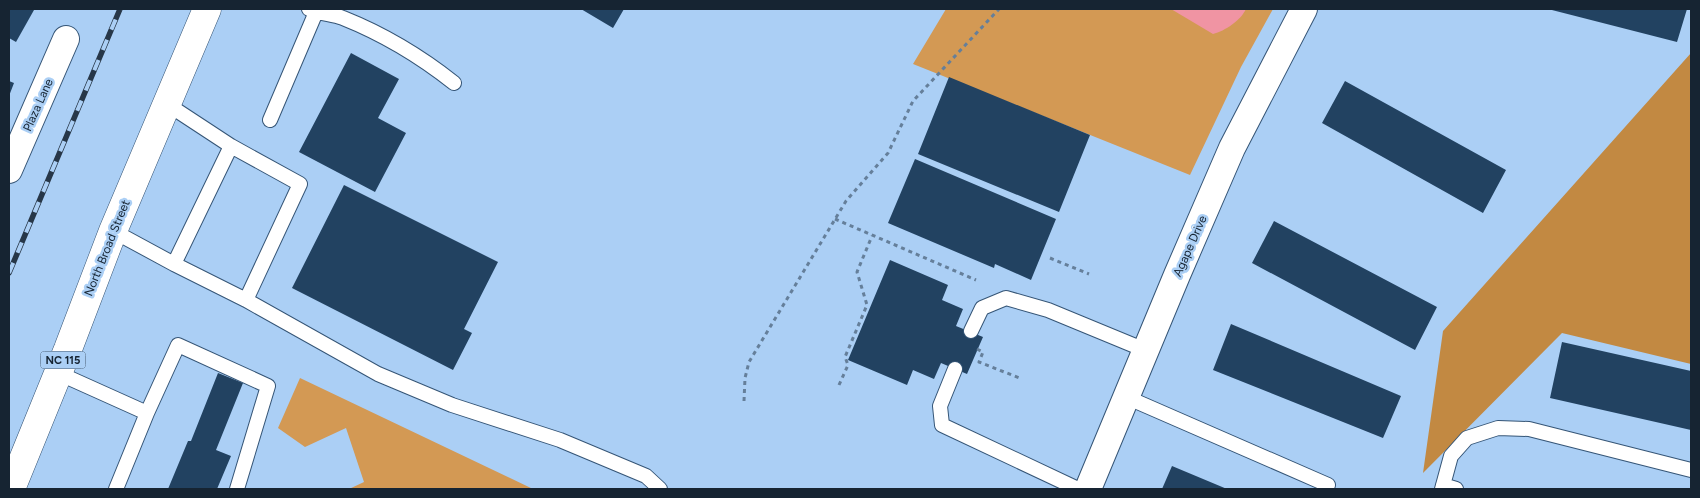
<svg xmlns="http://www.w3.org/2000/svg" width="1700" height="498" font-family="Figtree,sans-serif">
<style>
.green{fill:#d39954}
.forest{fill:#c28942}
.water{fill:#f094a3}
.building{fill:#224261}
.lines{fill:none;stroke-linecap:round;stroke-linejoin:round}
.lane-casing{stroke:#355576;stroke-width:16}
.street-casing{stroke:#355576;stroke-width:28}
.primary-casing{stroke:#355576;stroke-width:29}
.path{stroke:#657f9a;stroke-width:3;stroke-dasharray:4 4;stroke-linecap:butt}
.lane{stroke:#fff;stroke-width:14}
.street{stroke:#fff;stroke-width:26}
.primary{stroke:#fff;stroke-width:28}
.rail-casing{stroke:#273748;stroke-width:5.5}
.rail{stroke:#abcff5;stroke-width:4;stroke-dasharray:11;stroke-linecap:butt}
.labels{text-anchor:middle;stroke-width:5;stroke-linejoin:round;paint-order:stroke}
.shield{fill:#abcff5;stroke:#43576c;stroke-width:1}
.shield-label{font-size:11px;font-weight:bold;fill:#162432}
.street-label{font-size:12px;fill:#162432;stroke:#abcff5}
</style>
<rect width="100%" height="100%" fill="#abcff5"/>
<path class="green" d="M946 9H1273L1241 67 1190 175 913 64Z
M300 378 533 489H349L364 482 346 428 305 447 278 428Z"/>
<path class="forest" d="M1691 53V364L1562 333 1423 473 1443 331Z"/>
<path class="water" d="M1171 9H1246C1241 20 1225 31 1213 34Z"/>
<path class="building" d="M9 9 34 10 16 42 9 38Z
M581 9H624L613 28Z
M1548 9H1687L1677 42Z
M351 53 399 79 378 118 406 133 375 192 299 152Z
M949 77 1090 135 1059 212 918 154Z
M9 81 14 83 9 96Z
M1345 81 1506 170 1483 213 1322 123Z
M915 159 1056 219 1031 280 995 264 994 268 888 223Z
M344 185 498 262 464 329 472 333 453 370 292 288Z
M1274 221 1437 307 1415 350 1252 263Z
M890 260 948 285 942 300 963 309 956 326 983 337 967 374 941 363 934 379 913 370 907 385 848 360Z
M1231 324 1401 396 1383 438 1213 370Z
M1562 342 1691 371V430L1550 398Z
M218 373 243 383 216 450 231 456 217 489H168L188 441H191Z
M1172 466 1227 489H1162Z"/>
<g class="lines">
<g class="lane-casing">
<path id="lane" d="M309 9C320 14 332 14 343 18 383 34 420 56 454 83
M167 104 231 146
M270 120 316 12
M113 231 174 264
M246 300 300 184 231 146 174 264 246 300 378 374 452 405 560 440 646 476 660 489
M971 331 982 308 1006 298 1048 310 1145 350
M955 369 940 406 942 425 1078 489
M58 373 147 413 116 489
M1126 397 1328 485
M147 413 178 345 268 386 237 489
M1443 485 1456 489
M1442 489 1451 456 1467 438 1498 428 1529 429 1691 470"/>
</g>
<g class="street-casing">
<path id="street" d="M9 170 66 39
M1088 489 1177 275 1232 148 1304 9"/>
</g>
<g class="primary-casing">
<path id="primary" d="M11 489 68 349 113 231 207 9"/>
</g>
<path class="path" d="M835 219 976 280
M1050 258 1089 274
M977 349 983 352 979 362 1022 379
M839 385 848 365 845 357 867 305 857 272 872 236
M744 401 745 378 749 362 846 201 888 153 913 101 999 9"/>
<use href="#lane" class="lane"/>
<use href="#street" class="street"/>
<use href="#primary" class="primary"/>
<g class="rail-casing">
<path id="rail" d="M9 273 120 9"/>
</g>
<use href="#rail" class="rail"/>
</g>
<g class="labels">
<rect class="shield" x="40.5" y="351.5" width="45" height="17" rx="4"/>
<g class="shield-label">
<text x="63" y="364">NC 115</text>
</g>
<g class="street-label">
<text transform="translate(38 105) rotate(-66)" y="4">Plaza Lane</text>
<text transform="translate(1190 246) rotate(-66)" y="4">Agape Drive</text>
<text transform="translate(107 248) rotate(-68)" y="4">North Broad Street</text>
</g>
</g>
<rect width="1700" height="498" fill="none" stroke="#162432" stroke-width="20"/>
</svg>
